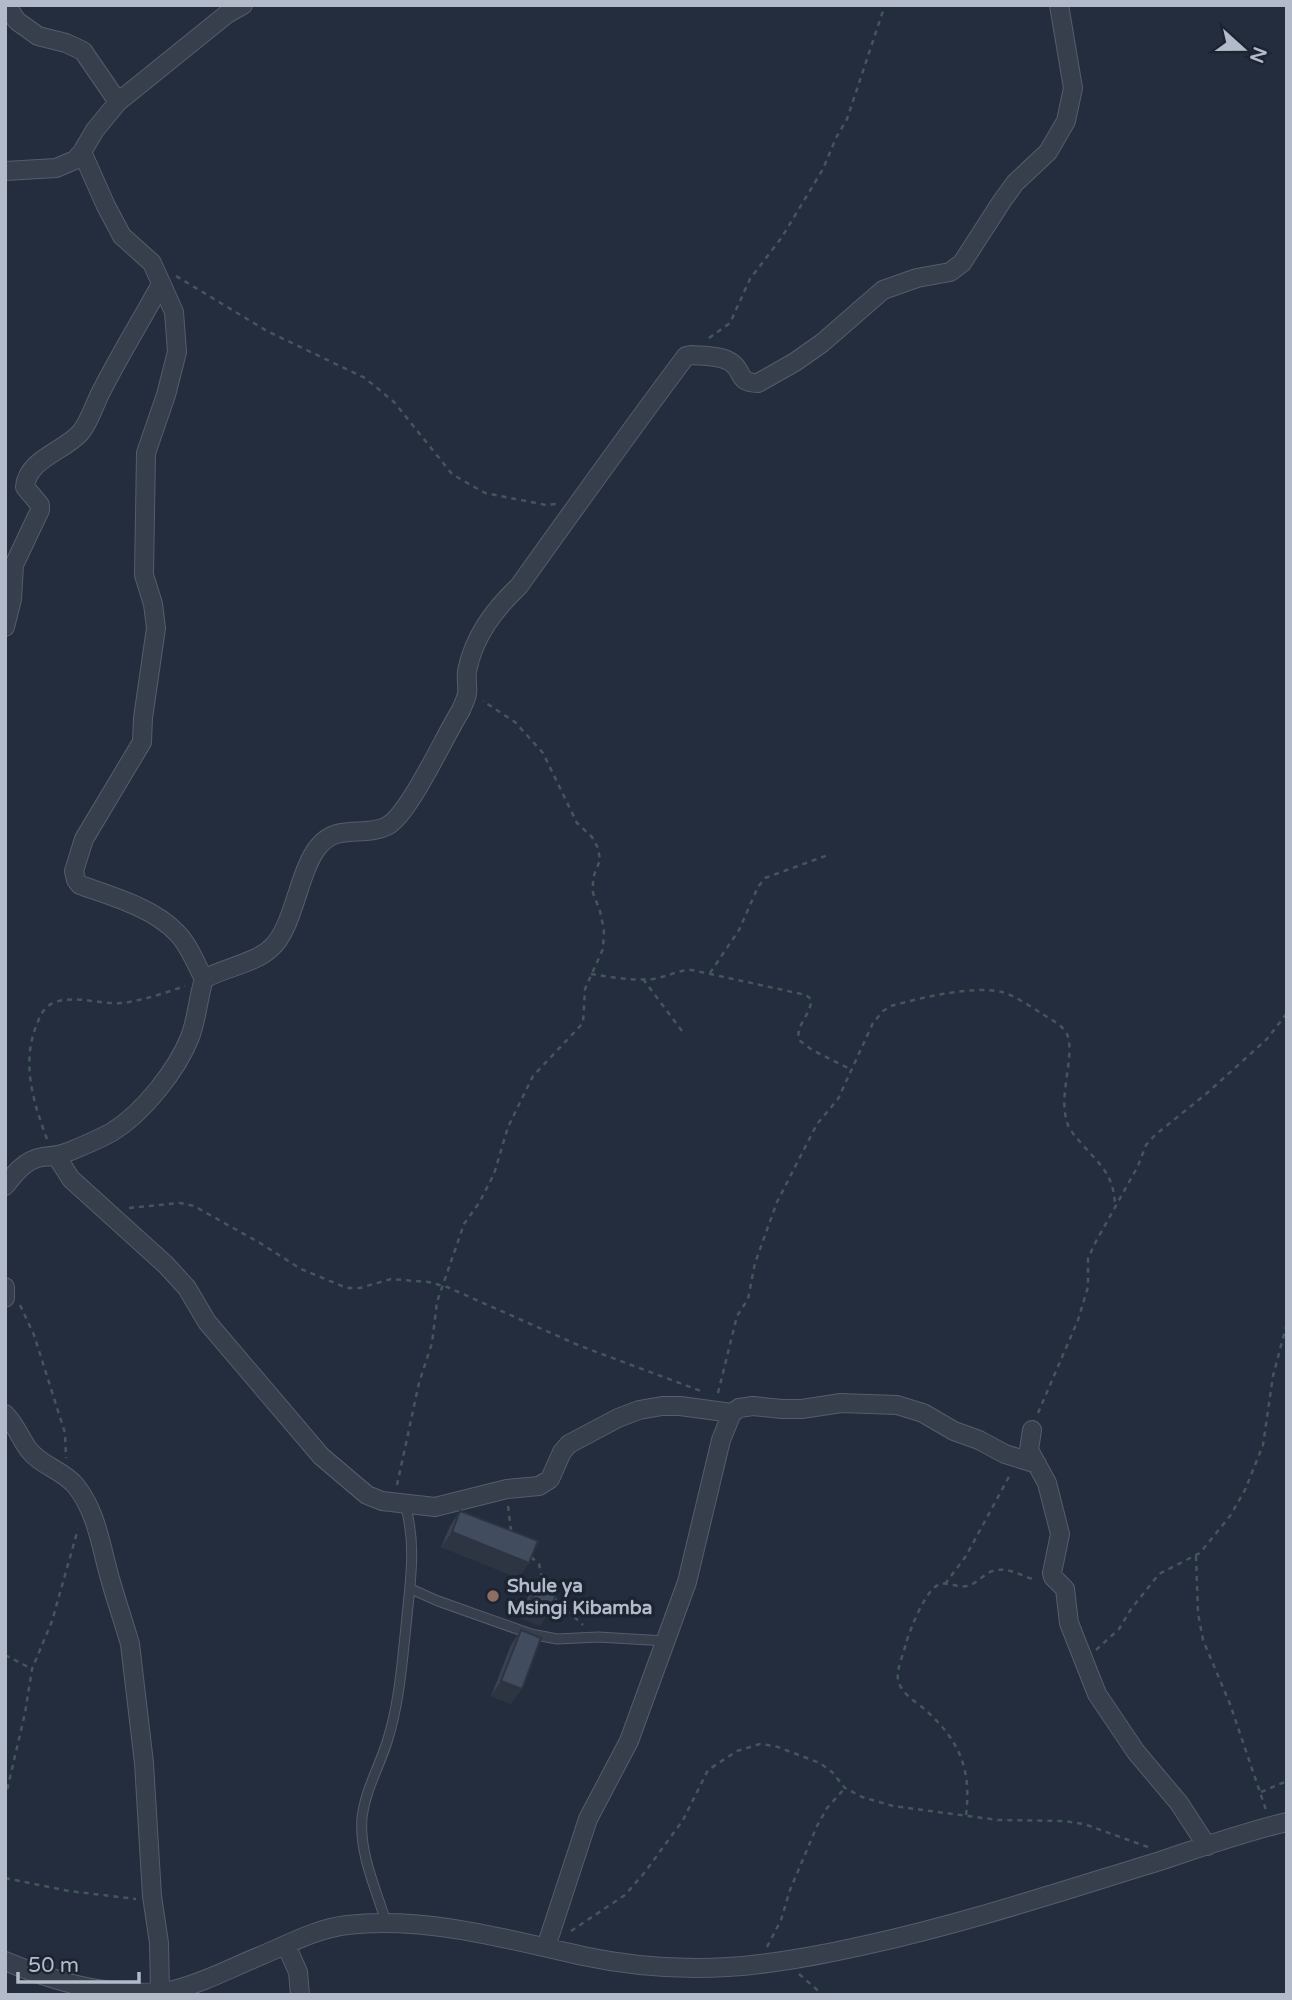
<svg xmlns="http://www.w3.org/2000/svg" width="1292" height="2000" font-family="'Varela Round',sans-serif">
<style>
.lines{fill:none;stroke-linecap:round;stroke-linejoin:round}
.service-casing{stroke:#555d6b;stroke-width:11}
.minor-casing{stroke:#555d6b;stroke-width:20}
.path{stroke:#43575b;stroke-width:2.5;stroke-dasharray:5 5;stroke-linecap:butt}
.service{stroke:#373f4d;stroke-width:9}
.minor{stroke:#373f4d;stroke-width:18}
.wall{fill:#394152}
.shaded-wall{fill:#2e3542}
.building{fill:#424c5f;stroke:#2e3542;stroke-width:2}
.education-dot{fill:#8d6e63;stroke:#1c2432;stroke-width:2.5}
.labels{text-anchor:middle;stroke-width:7;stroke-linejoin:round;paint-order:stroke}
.poi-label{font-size:19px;font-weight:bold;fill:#b3bac9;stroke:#1c2432;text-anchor:start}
</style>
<rect width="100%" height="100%" fill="#232d3d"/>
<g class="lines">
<g class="service-casing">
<path id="service" d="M411 1589 438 1601 531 1634 557 1639 598 1637 666 1641
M386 1922C376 1889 359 1853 362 1818 365 1791 379 1767 387 1742 399 1705 402 1664 406 1626 410 1583 417 1546 405 1504"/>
</g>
<g class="minor-casing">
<path id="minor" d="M6 5 17 21 38 36 66 43 83 51 118 102
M82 152 106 206 122 236 152 263 174 312 177 352 166 395 146 453 144 575 153 604 156 628 143 718 142 742 84 839 74 871 76 880 80 885C111 896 154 908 177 933 189 945 196 964 204 979
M5 171 56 168 75 160 82 152 95 130 118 102 227 14 243 5
M5 627 12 599 14 565 40 510V505L25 487C27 459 65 451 81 432 91 419 95 402 103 388 121 353 142 319 161 284
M57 1157 71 1179 166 1265 187 1288 207 1322 321 1456 367 1495 382 1501 435 1507 507 1489 539 1486 550 1479 562 1452 569 1444 618 1418 639 1410 662 1406H680L732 1413
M5 1186C15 1173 25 1160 42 1157 52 1156 59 1156 68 1152 83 1146 99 1139 112 1132 143 1113 177 1070 190 1037 197 1019 198 998 204 979 223 968 256 963 271 948 294 928 298 872 318 847 338 822 364 838 387 826 409 815 445 735 461 710 463 705 466 699 467 694 468 687 466 679 467 671 474 636 494 610 519 586 574 509 629 432 686 356L691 355C703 356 722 355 732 363 744 372 737 383 758 383L795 362 822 343 883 290 917 278 950 272 962 263 1002 201 1015 183 1048 152 1066 121 1073 88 1059 5
M5 1287V1298
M5 1414C16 1425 20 1438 29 1450 41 1466 63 1470 76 1486 98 1514 101 1549 111 1582 117 1603 124 1623 130 1644L144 1763 152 1896 159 1943 160 1991
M1032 1430 1029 1450 1047 1483 1060 1534 1052 1573 1053 1577 1065 1589 1069 1623 1097 1694 1136 1752 1179 1803 1207 1846
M286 1945 298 1972 300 1995
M546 1947 588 1819 629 1741 687 1582 721 1440 732 1413 739 1408 753 1406 782 1409H802L841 1403 897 1405 923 1413 954 1431 979 1440 1005 1454 1037 1464
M5 1961C57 1983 116 2000 173 1990 201 1984 233 1967 260 1956 289 1944 315 1929 347 1925 428 1916 505 1939 583 1956 630 1966 680 1970 728 1967 775 1964 820 1955 866 1945 966 1923 1062 1891 1160 1861 1202 1847 1244 1832 1287 1822"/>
</g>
<path class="path" d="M176 276 267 331 365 378 394 402 452 474 469 484 485 493 546 505 556 504
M709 338 730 323 750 279 782 237 823 169 836 138 847 119 885 5
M710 973 739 930 758 887 765 878 828 855
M591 974C611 977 632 981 653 979 667 977 677 970 692 970L806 995 811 999C812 1014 795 1025 799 1040L812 1050 852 1070
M643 979 685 1035
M47 1139C33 1102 21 1062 37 1024 40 1016 44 1007 53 1003 74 994 101 1005 123 1003 144 1000 165 993 185 986
M129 1208 180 1203 194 1206 260 1243 301 1269 347 1288H360L391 1279 428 1282 447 1287 578 1345 701 1391
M20 1305 34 1335 65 1433 66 1458
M718 1393 737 1316 748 1299 755 1263 777 1202 817 1124 838 1099 873 1023 883 1011 891 1006C919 998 974 985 1002 992 1016 996 1031 1007 1044 1015 1055 1022 1067 1027 1069 1041 1072 1068 1058 1099 1068 1125 1071 1132 1076 1137 1081 1143 1100 1165 1114 1174 1115 1206
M1038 1413 1078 1320 1088 1287V1259L1094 1245 1138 1166 1146 1145 1155 1135 1206 1094 1267 1039 1287 1013
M397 1485 419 1383 432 1343 437 1302 464 1224 479 1203 494 1174 508 1127 533 1076 583 1023 585 989 603 949 604 930 600 911 593 893V878L600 860 598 848 592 837 577 823 543 753 515 722 483 701
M508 1506 511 1531
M1196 1556 1198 1613 1203 1640 1230 1704 1266 1810
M531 1557 539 1564 542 1578
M945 1584 966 1556 1011 1473
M553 1596 561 1605 583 1625
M1096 1650 1119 1629 1131 1609 1159 1574 1200 1553 1230 1516 1245 1490 1263 1445 1273 1376 1287 1323
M5 1655 32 1669
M1261 1792 1287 1781
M5 1799 25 1713 32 1669 52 1621 78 1529
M966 1815C972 1767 958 1738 922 1707 913 1700 900 1692 898 1679 896 1670 904 1653 906 1643 910 1630 926 1588 940 1584 949 1582 958 1588 967 1586 976 1584 982 1576 990 1572 1007 1565 1020 1576 1036 1580
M5 1878 69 1891 136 1899
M571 1931 625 1895 645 1872 683 1820 708 1770 737 1751 760 1744 775 1746 820 1763 832 1772 845 1788 862 1797 893 1806 998 1820 1064 1821 1084 1824 1148 1847
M767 1947 781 1920 790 1890 817 1826 827 1808 845 1788
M799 1974 823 1995"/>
<use href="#service" class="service"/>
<use href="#minor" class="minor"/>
</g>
<path class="wall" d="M460 1511 519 1578 441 1547 450 1526Z
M541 1576 540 1626 520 1618 530 1591Z
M521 1630 511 1704 491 1696 511 1645Z"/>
<path class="shaded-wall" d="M452 1532 529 1563 519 1578 441 1547Z
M530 1603 550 1611 540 1626 520 1618Z
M501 1681 522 1689 511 1704 491 1696Z"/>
<path class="building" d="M460 1511 538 1541 529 1563 452 1532Z
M541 1576 560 1583 550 1611 530 1603Z
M521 1630 541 1638 522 1689 501 1681Z"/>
<circle class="education-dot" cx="493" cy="1596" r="7"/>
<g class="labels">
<g class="poi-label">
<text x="507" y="1592">Shule ya<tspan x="507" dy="22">Msingi Kibamba</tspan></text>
</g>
</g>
<rect width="1292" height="2000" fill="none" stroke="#b3bac9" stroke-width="14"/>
<g transform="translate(1243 49) rotate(111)" stroke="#1c2432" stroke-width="5" paint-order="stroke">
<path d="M0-5L12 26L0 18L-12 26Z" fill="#b3bac9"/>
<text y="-10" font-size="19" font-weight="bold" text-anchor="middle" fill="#b3bac9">N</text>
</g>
<path d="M18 1972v10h121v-10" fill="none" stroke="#b3bac9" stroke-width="3.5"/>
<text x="28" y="1972" font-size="21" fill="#b3bac9" stroke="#1c2432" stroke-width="5" paint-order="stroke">50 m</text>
</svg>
